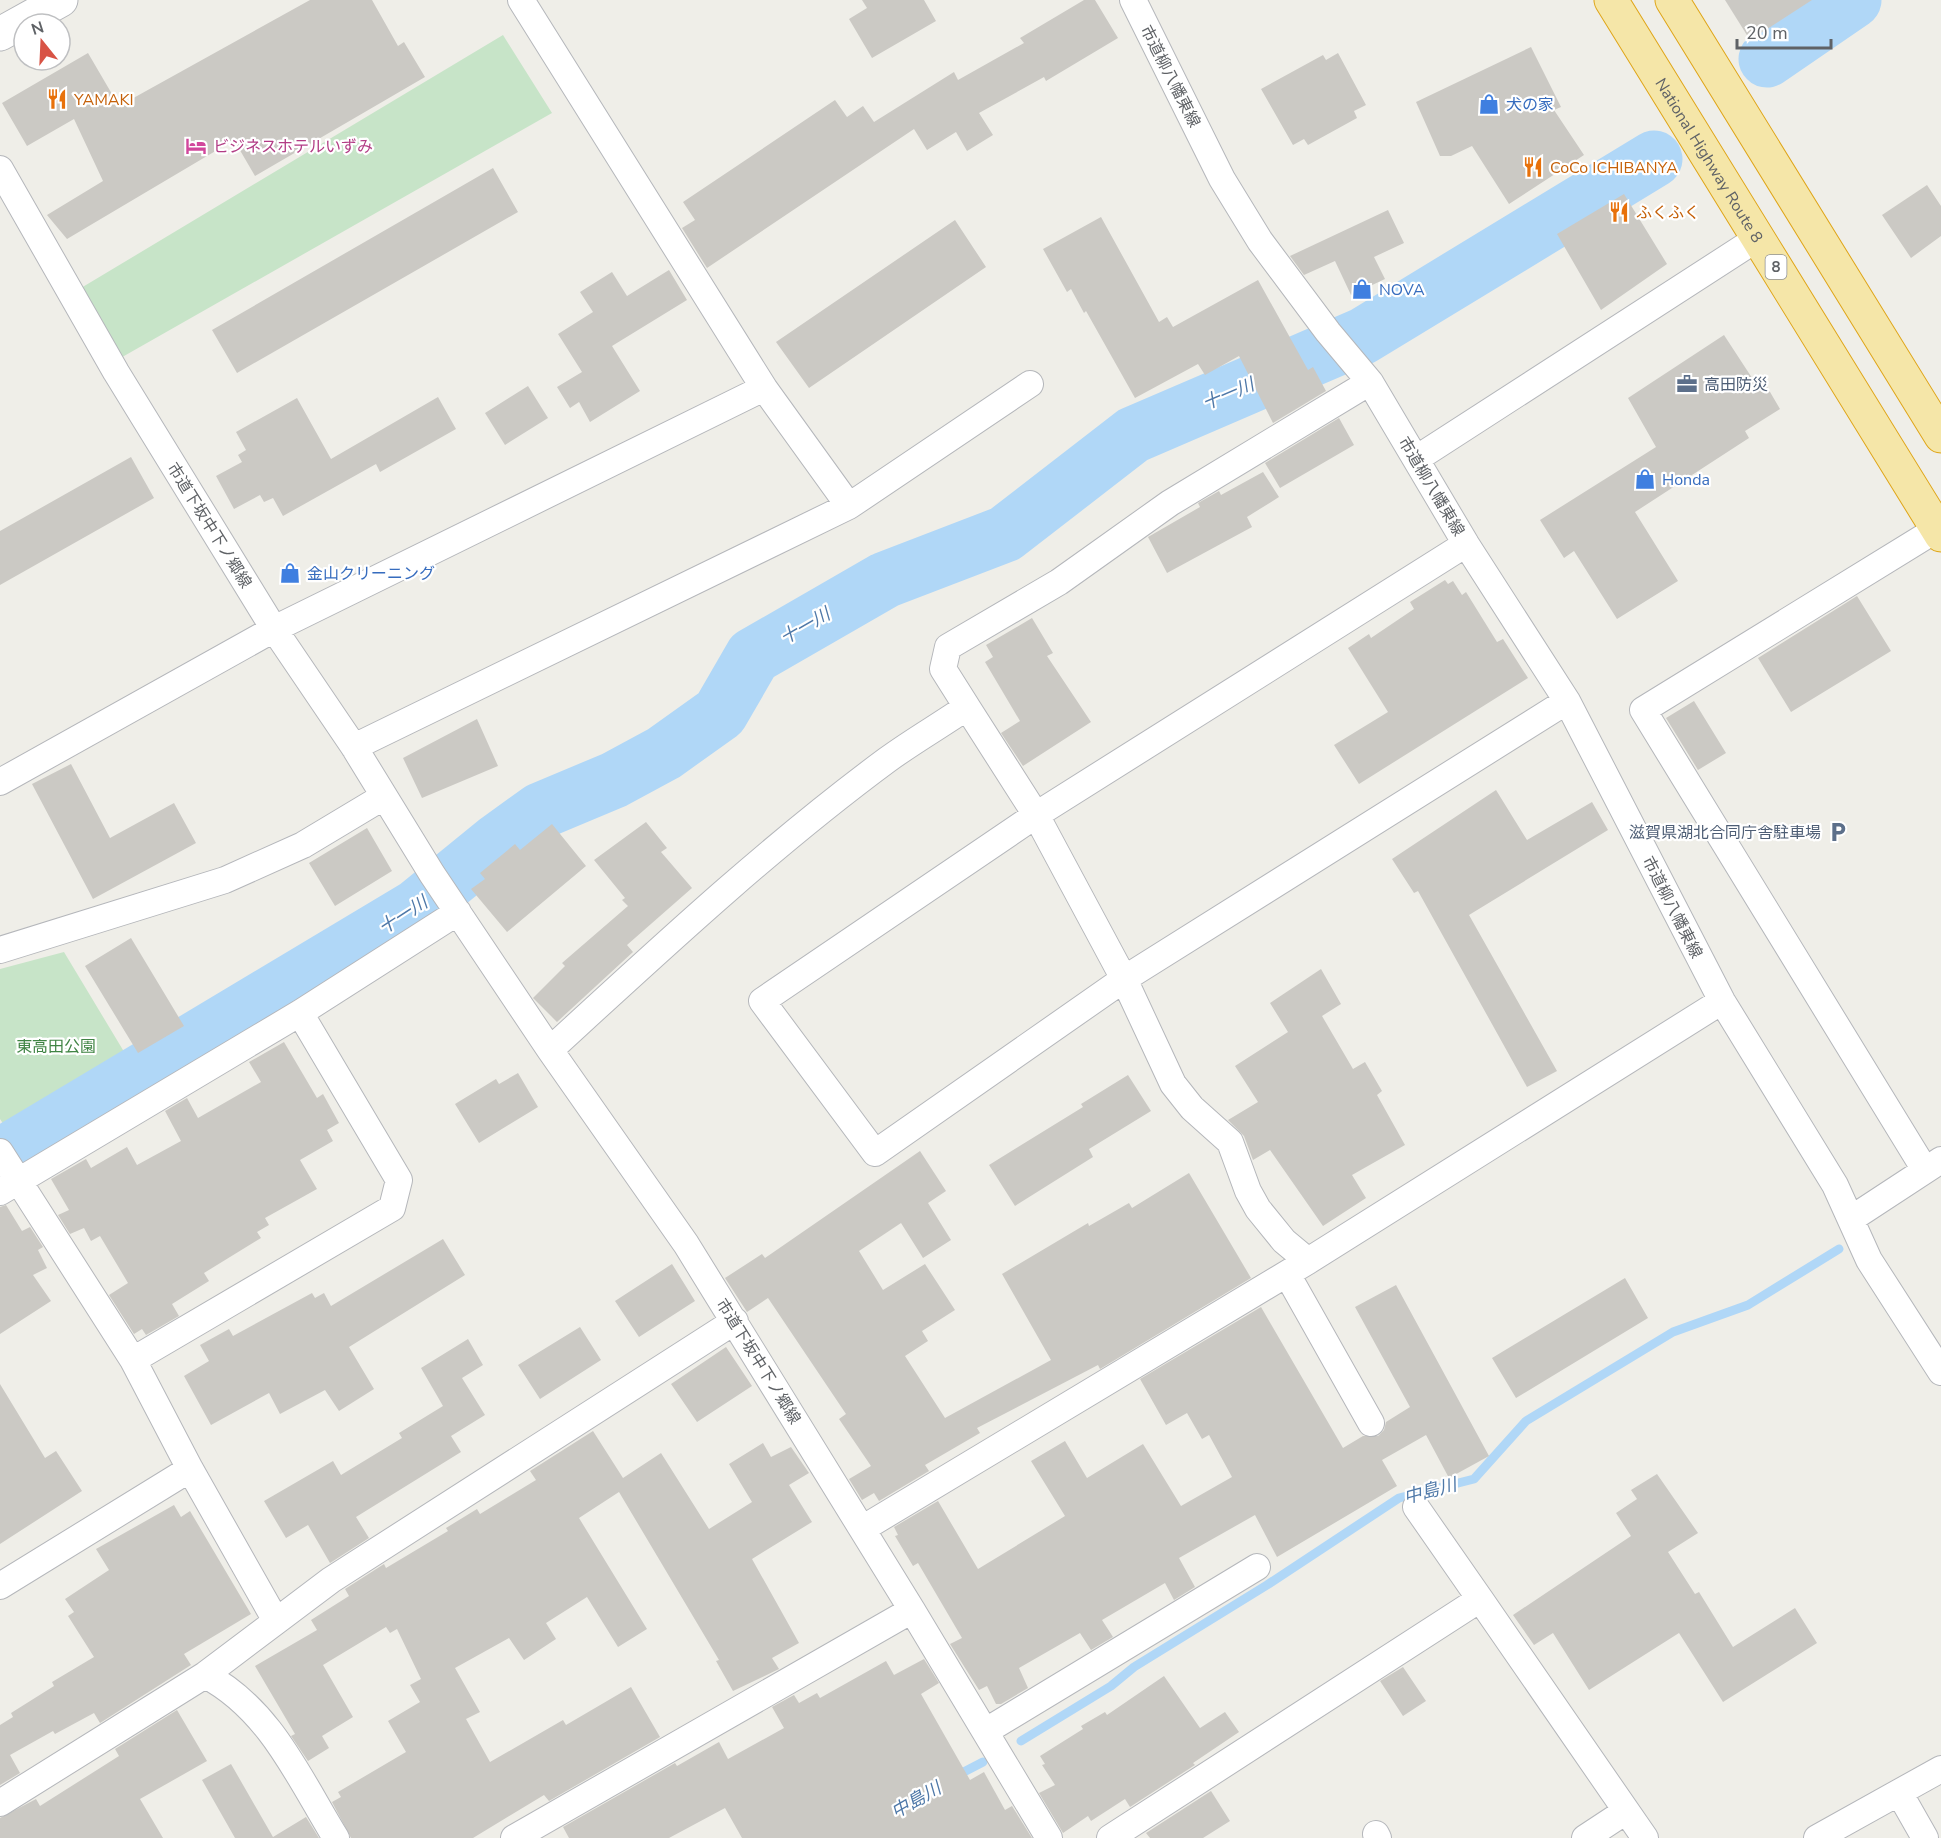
<svg xmlns="http://www.w3.org/2000/svg" width="1941" height="1838" font-family="'Nunito Sans','Noto Sans JP',sans-serif">
<style>
.green{fill:#c7e4c8}
.lines{fill:none;stroke-linecap:round;stroke-linejoin:round}
.stream{stroke:#b0d7f7;stroke-width:9}
.river{stroke:#b0d7f7;stroke-width:57}
.building{fill:#cbc9c4}
.minor-casing{stroke:#b5b7bb;stroke-width:28}
.secondary-casing{stroke:#b4b6ba;stroke-width:35}
.trunk-casing{stroke:#dfa518;stroke-width:35}
.minor{stroke:#fff;stroke-width:26}
.secondary{stroke:#fff;stroke-width:33}
.trunk{stroke:#f5e6a8;stroke-width:33}
.labels{text-anchor:middle;stroke-width:4.5;stroke-linejoin:round;paint-order:stroke}
.shield{fill:#fff;stroke:#8f9194;stroke-width:1.5}
.shield-label{font-size:15px;font-weight:bold;fill:#5f6266}
.street-label{font-size:16px;fill:#5f6266;stroke:#fff}
.food-label{font-size:16px;fill:#c56008;stroke:#fff;text-anchor:start}
.shop-label{font-size:16px;fill:#366cbe;stroke:#fff;text-anchor:start}
.hotel-label{font-size:16px;fill:#b23c85;stroke:#fff;text-anchor:start}
.service-label{font-size:16px;fill:#4e5e75;stroke:#fff;text-anchor:start}
.park-label{font-size:16px;fill:#408444;stroke:#fff}
.water-label{font-size:18px;font-style:italic;fill:#4e78a8;stroke:#fff}
</style>
<rect width="100%" height="100%" fill="#efeee8"/>
<path class="green" d="M503 35 552 113 117 360 81 288Z
M64 952 132 1065 12 1137 0 1119V969Z"/>
<g class="lines">
<path class="stream" d="M1021 1741 1111 1686 1134 1667 1267 1585 1399 1498 1474 1479 1526 1421 1673 1332 1748 1305 1839 1249
M956 1776 983 1762"/>
<path class="river" d="M1767 59 1853 0
M0 1157 416 908 497 842 540 811 614 780 664 753 720 713 753 656 885 580 1005 534 1133 435 1363 336 1654 159"/>
</g>
<path class="building" d="M310 0H372L398 46 404 42 425 77 255 176 234 140 67 239 47 215 103 181 74 119 27 146 2 103 88 53 119 106Z
M862 0H924L936 21 872 58 849 19 867 8Z
M1084 0H1095L1118 38 1046 81 1044 77 979 113 993 135 967 151 956 132 927 150 914 129 707 268 682 228 695 220 683 202 835 100 847 117 863 106 874 122 954 72 958 80 1024 43 1020 38Z
M1725 0H1812L1750 40Z
M1531 47 1561 107 1554 110 1584 155 1509 204 1472 146 1451 156H1440L1416 102Z
M1338 53 1366 105 1354 111 1357 118 1308 145 1304 139 1293 145 1261 89 1323 55 1326 60Z
M493 168 518 212 237 373 212 330Z
M1927 185 1941 206V236L1911 258 1882 215Z
M1624 194 1667 264 1601 310 1557 234Z
M1388 210 1404 243 1374 257 1385 279 1351 295 1335 261 1304 275 1290 256Z
M1101 217 1159 322 1167 317 1173 327 1258 280 1308 370 1313 367 1326 391 1273 423 1239 356 1205 375 1198 364 1135 398 1086 311 1084 313 1071 289 1067 292 1043 249Z
M955 220 986 267 809 388 776 342Z
M669 270 687 300 612 346 640 391 590 422 579 402 570 408 557 387 582 372 558 334 593 312 580 292 612 272 627 296Z
M1724 335 1756 384 1763 380 1780 409 1745 431 1749 438 1635 512 1678 581 1617 619 1574 551 1564 558 1540 520 1656 447 1628 398Z
M528 386 548 418 505 445 485 413Z
M438 397 456 429 380 472 376 464 283 516 273 498 264 502 260 495 234 509 216 476 242 462 238 455 246 450 236 432 297 398 331 459Z
M1339 418 1354 445 1280 488 1265 463Z
M131 457 154 498 0 585V531Z
M1263 472 1279 497 1247 517 1252 527 1167 573 1148 537 1200 507 1198 503 1219 491 1221 495Z
M1445 580 1448 584 1453 581 1462 595 1466 592 1497 642 1503 639 1528 678 1359 784 1334 745 1388 712 1348 648 1369 634 1371 638 1414 609 1410 602Z
M1857 596 1891 651 1791 712 1758 658Z
M1032 618 1053 653 1047 656 1091 722 1023 766 1001 733 1020 721 985 662 993 657 986 645Z
M1694 701 1726 753 1698 770 1666 718Z
M477 719 498 766 422 798 403 758Z
M71 764 110 838 174 803 196 843 93 899 32 784Z
M1496 790 1527 840 1592 802 1608 830 1469 915 1557 1071 1527 1087 1418 891 1414 893 1392 859Z
M646 822 667 848 661 852 692 888 627 945 633 952 557 1022 533 998 565 966 562 963 628 906 622 900 625 898 594 860Z
M552 824 586 866 507 932 471 889 485 879 480 873 515 844 520 850Z
M367 828 392 871 335 906 309 863Z
M131 938 184 1026 138 1053 85 966Z
M1321 969 1341 1004 1322 1016 1353 1069 1365 1062 1382 1091 1377 1095 1405 1145 1352 1175 1366 1198 1323 1226 1270 1150 1253 1160 1244 1136 1228 1120 1258 1102 1235 1066 1288 1032 1270 1003Z
M284 1042 317 1098 323 1094 339 1123 327 1130 333 1141 300 1160 317 1189 265 1218 269 1225 257 1232 261 1238 204 1273 209 1281 172 1304 179 1316 146 1335 142 1329 134 1334 109 1295 128 1283 100 1236 91 1241 84 1228 70 1234 58 1215 69 1210 51 1179 86 1159 91 1168 127 1147 137 1165 181 1141 165 1111 187 1098 198 1118 261 1082 249 1062Z
M518 1073 538 1107 479 1143 455 1104 496 1079 499 1084Z
M1128 1075 1151 1111 1089 1149 1093 1157 1015 1206 989 1165 1083 1107 1081 1104Z
M920 1151 946 1191 928 1203 951 1240 923 1258 901 1223 859 1251 883 1290 925 1264 955 1310 922 1331 928 1341 905 1356 945 1418 1051 1360 1002 1274 1088 1223 1089 1226 1129 1203 1132 1208 1189 1173 1251 1278 1100 1369 1098 1365 977 1428 980 1433 925 1465 929 1471 879 1501 874 1493 862 1500 849 1479 871 1466 839 1419 846 1414 768 1298 747 1312 725 1278 762 1254 765 1258Z
M6 1205 22 1231 30 1227 43 1247 38 1250 47 1268 33 1275 51 1301 0 1334V1207Z
M443 1239 465 1275 349 1347 374 1389 339 1411 325 1390 280 1414 269 1393 211 1425 184 1376 209 1361 200 1345 229 1329 233 1336 312 1293 315 1298 324 1293 331 1306Z
M672 1264 695 1301 639 1337 615 1301Z
M1625 1278 1648 1318 1516 1398 1492 1358Z
M1396 1285 1489 1456 1449 1478 1426 1435 1382 1460 1397 1486 1277 1557 1255 1515 1179 1558 1195 1587 1174 1600 1165 1583 1102 1620 1113 1637 1091 1650 1080 1633 1019 1668 1028 1688 1001 1704H996L987 1686 979 1690 950 1644 962 1638 918 1563 913 1566 895 1536 898 1535 894 1527 938 1501 978 1569 1065 1516 1031 1461 1065 1441 1087 1478 1143 1444 1181 1506 1232 1477 1209 1435 1202 1439 1187 1413 1166 1425 1140 1379 1261 1307 1343 1448 1363 1436H1378L1384 1430 1386 1422 1410 1407 1355 1307Z
M580 1327 601 1360 540 1399 518 1365Z
M468 1339 483 1365 462 1378 485 1415 451 1436 461 1452 356 1517 369 1538 330 1563 308 1525 286 1538 264 1501 333 1461 341 1475 402 1438 399 1433 443 1406 421 1368Z
M726 1347 752 1386 697 1422 671 1384Z
M0 1384 45 1458 56 1451 82 1491 0 1544Z
M593 1431 623 1478 661 1453 709 1529 752 1502 729 1464 763 1443 771 1457 791 1447 809 1473 789 1485 812 1522 752 1559 799 1643 772 1658 779 1669 733 1691 716 1661 719 1660 619 1492 579 1518 647 1629 618 1647 587 1597 546 1623 556 1639 524 1660 509 1638 455 1668 480 1712 466 1719 490 1762 563 1720 566 1725 631 1687 660 1737 549 1801 544 1795 473 1838H351L332 1802 341 1797 338 1792 406 1752 388 1721 420 1702 410 1685 421 1679 397 1629 390 1633 386 1627 323 1665 353 1717 322 1736 329 1748 308 1761 291 1736 295 1734 255 1666 317 1630 311 1620 349 1596 345 1589 384 1564 386 1568 448 1531 446 1528 477 1509 480 1514 536 1480 530 1471Z
M1657 1474 1698 1533 1668 1552 1695 1594 1699 1592 1733 1647 1795 1608 1817 1643 1723 1702 1679 1633 1589 1690 1553 1633 1534 1645 1513 1615 1631 1536 1616 1513 1637 1499 1631 1490Z
M174 1505 181 1517 190 1511 251 1614 184 1654 191 1665 100 1723 94 1713 55 1734 53 1731 10 1755 20 1773 0 1785V1725L13 1717 11 1713 54 1686 52 1682 94 1657 68 1616 74 1612 65 1599 109 1570 96 1549Z
M924 1659 939 1683 921 1694 970 1780 984 1772 1005 1810 1012 1806 1032 1838H742L725 1808 669 1838H569L563 1827 675 1763 677 1766 719 1742 728 1759 784 1728 772 1707 794 1695 799 1703 817 1693 820 1698 886 1661 894 1675Z
M1403 1667 1426 1701 1403 1716 1380 1681Z
M1164 1676 1200 1728 1225 1712 1239 1732 1193 1763 1195 1765 1130 1807 1125 1799 1091 1821 1088 1816 1063 1833 1039 1793 1055 1785 1042 1765 1045 1764 1040 1756 1083 1729 1081 1726 1105 1712 1107 1715Z
M177 1710 207 1761 140 1799 163 1838H0V1818L36 1799 40 1806 119 1756 115 1749Z
M231 1764 273 1837 306 1817 319 1838H235L202 1780Z
M1211 1791 1230 1821 1203 1838H1150L1146 1833Z"/>
<g class="lines">
<g class="minor-casing">
<path id="minor" d="M521 0 764 388
M1133 0 1222 179 1260 241 1328 332 1370 382 1466 544 1567 701 1722 1001 1835 1185 1869 1260 1941 1372
M0 169 116 372 274 629 354 747 432 874 550 1050 686 1244 912 1610 1049 1838
M1416 459 1758 238
M1466 544 1036 815 762 1001 875 1153 1124 979 1567 701
M967 707 1036 815 1124 979 1173 1084 1192 1108 1230 1142 1248 1191 1258 1209 1284 1241 1308 1261
M354 747 849 506
M0 782 274 629 764 388 849 506 1030 384
M0 950 225 880 303 845 383 797
M550 1050C659 950 768 848 887 760 913 741 941 725 967 707L943 669 948 647 1059 582 1170 503 1370 382
M0 1152 133 1360 392 1208 399 1180 300 1013
M1925 1170 1643 710 1937 529
M0 1192 300 1013 458 912
M1851 1219 1941 1160
M1287 1274 1371 1423
M133 1360 190 1469 276 1621
M1416 1507 1480 1599
M862 1529 1308 1261 1722 1001
M0 1586 190 1469
M205 1675C270 1709 299 1778 336 1838
M986 1731 1257 1567
M1900 1794 1925 1838
M0 1803 205 1675 331 1580 735 1321
M1376 1834 1378 1838
M514 1838 912 1610
M1110 1838 1480 1599 1645 1838
M1585 1838 1626 1811
M1817 1838 1941 1769"/>
</g>
<g class="secondary-casing">
<path id="secondary" d="M0 34 61 0"/>
</g>
<g class="trunk-casing">
<g id="trunk">
<path id="s1" d="M1611 0 1941 535"/>
<path d="M1672 0 1941 436"/>
</g>
</g>
<use href="#minor" class="minor"/>
<use href="#secondary" class="secondary"/>
<use href="#trunk" class="trunk"/>
</g>
<defs>
<g id="restaurant-bare" transform="scale(1.62)"><path d="M-5-6h1v4h1v-4h1v4h1v-4h1v5L-1.5 .5V6h-2V.5L-5-1ZM5-6V6H3V1.5H1.5Q1.5-4 5-6Z" fill="#e8710a" stroke="#fff" stroke-width="2.5" paint-order="stroke"/></g>
<g id="shop-bare" transform="scale(1.62)"><path d="M-5-2.5h2.3a2.7 3.5 0 0 1 5.4 0H5L5.5 6h-11ZM-1.5-2.5h3a1.5 2.3 0 0 0-3 0Z" fill="#3f7fe0" stroke="#fff" stroke-width="2.5" paint-order="stroke"/></g>
<g id="hotel-bare" transform="scale(1.62)"><path d="M-6-4.5h1.5V1H6V5H4.5V3h-9V5H-6ZM-4 0a1.8 1.8 0 1 1 3.6 0ZM.5 0V-2.5h3Q6-2.5 6 0Z" fill="#d1479c" stroke="#fff" stroke-width="2.5" paint-order="stroke"/></g>
<g id="office-bare" transform="scale(1.62)"><path d="M-6-3h4V-5.5h4V-3h4V5H-6ZM-1-4.5V-3h2v-1.5ZM-6 0V1H6V0Z" fill="#5c6f8a" stroke="#fff" stroke-width="2.5" paint-order="stroke"/></g>
<g id="parking-bare" transform="scale(1.62)"><path d="M-3.5-5.5H1a3.5 3.5 0 0 1 0 7H-1V5.5H-3.5ZM-1-3.4V-.6H.8a1.4 1.4 0 0 0 0-2.8Z" fill="#5c6f8a" stroke="#fff" stroke-width="2.5" paint-order="stroke"/></g>
</defs>
<g fill-rule="evenodd">
<use href="#restaurant-bare" x="57" y="99"/>
<use href="#shop-bare" x="1489" y="104"/>
<use href="#hotel-bare" x="196" y="146"/>
<use href="#restaurant-bare" x="1533" y="167"/>
<use href="#restaurant-bare" x="1619" y="212"/>
<use href="#shop-bare" x="1362" y="289"/>
<use href="#office-bare" x="1687" y="384"/>
<use href="#shop-bare" x="1645" y="479"/>
<use href="#shop-bare" x="290" y="573"/>
<use href="#parking-bare" x="1838" y="832"/>
</g>
<g class="labels">
<rect class="shield" x="1765.5" y="255" width="21" height="24" rx="4.5"/>
<g class="shield-label">
<text x="1776" y="272">8</text>
</g>
<g class="street-label">
<text transform="translate(1171 76) rotate(63)" y="6">市道柳八幡東線</text>
<text dy="6" stroke="none"><textPath href="#s1" startOffset="188">National Highway Route 8</textPath></text>
<text transform="translate(1432 486) rotate(59)" y="6">市道柳八幡東線</text>
<text transform="translate(210 525) rotate(58)" y="6">市道下坂中下ノ郷線</text>
<text transform="translate(1673 907) rotate(63)" y="6">市道柳八幡東線</text>
<text transform="translate(759 1361) rotate(58)" y="6">市道下坂中下ノ郷線</text>
</g>
<g class="food-label">
<text x="74" y="105">YAMAKI</text>
<text x="1550" y="173">CoCo ICHIBANYA</text>
<text x="1636" y="218">ふくふく</text>
</g>
<g class="shop-label">
<text x="1506" y="110">犬の家</text>
<text x="1379" y="295">NOVA</text>
<text x="1662" y="485">Honda</text>
<text x="307" y="579">金山クリーニング</text>
</g>
<g class="hotel-label">
<text x="213" y="152">ビジネスホテルいずみ</text>
</g>
<g class="service-label">
<text x="1704" y="390">高田防災</text>
<text x="1821" y="838" text-anchor="end">滋賀県湖北合同庁舎駐車場</text>
</g>
<g class="park-label">
<text x="56" y="1052">東高田公園</text>
</g>
<g class="water-label">
<text transform="translate(1228 394) rotate(-23)" y="6">十一川</text>
<text transform="translate(805 626) rotate(-30)" y="6">十一川</text>
<text transform="translate(403 915) rotate(-33)" y="6">十一川</text>
<text transform="translate(1430 1491) rotate(-15)" y="6">中島川</text>
<text transform="translate(916 1800) rotate(-30)" y="6">中島川</text>
</g>
</g>
<g transform="translate(42 42) rotate(342)"><circle r="28" fill="#ffffff" stroke="#bfc0c2" stroke-width="1.5"/>
<path d="M0-4.5L10 22L0 15L-10 22Z" fill="#d85345"/>
<text y="-9" font-size="16" font-weight="bold" text-anchor="middle" fill="#5f6266">N</text>
</g>
<path d="M1737 39v9h94v-9" fill="none" stroke="#5f6266" stroke-width="3"/>
<text x="1746" y="39" font-size="18" fill="#5f6266" stroke="#ffffff" stroke-width="4.5" paint-order="stroke">20 m</text>
</svg>
